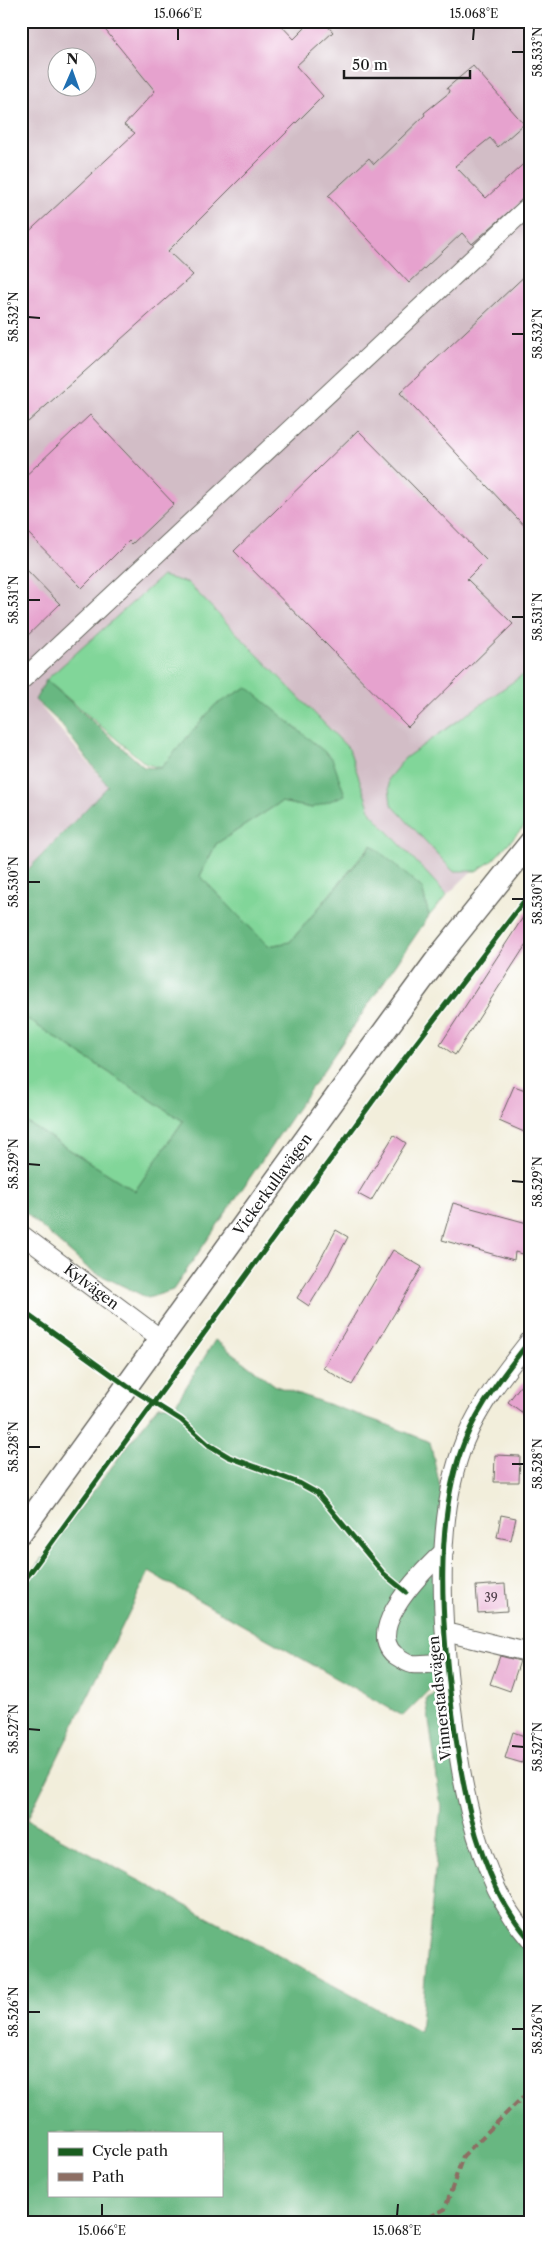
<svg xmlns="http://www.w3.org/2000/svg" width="552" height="2244" font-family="'Libre Caslon Text',serif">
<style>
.industrial{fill:#d2bdc6;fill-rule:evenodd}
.green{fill:#81d699;stroke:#4e795a}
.forest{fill:#68b781;stroke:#426a4e;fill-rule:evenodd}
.building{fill:#e6a2ce}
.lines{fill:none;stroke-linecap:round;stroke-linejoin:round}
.minor-casing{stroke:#67665f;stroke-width:20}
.major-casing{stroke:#67665f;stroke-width:25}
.minor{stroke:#fff;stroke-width:18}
.major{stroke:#fff;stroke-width:22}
.quiet{stroke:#8d6e63;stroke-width:4;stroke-dasharray:8 4;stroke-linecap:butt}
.cycleway-casing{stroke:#fff;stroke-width:8}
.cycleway{stroke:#1b5e20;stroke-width:5}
.ticks{fill:none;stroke:#1c1c1c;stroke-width:2}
.labels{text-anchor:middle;stroke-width:5;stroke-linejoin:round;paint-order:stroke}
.number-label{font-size:12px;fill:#4e3e48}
.street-label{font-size:15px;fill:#1c1c1c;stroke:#fff}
.neatline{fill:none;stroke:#1c1c1c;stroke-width:2}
.ticks-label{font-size:12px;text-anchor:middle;fill:#1c1c1c}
</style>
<rect width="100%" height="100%" fill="#fff"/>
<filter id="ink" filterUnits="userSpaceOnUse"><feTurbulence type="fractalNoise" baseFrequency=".02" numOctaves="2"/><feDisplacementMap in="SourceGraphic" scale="10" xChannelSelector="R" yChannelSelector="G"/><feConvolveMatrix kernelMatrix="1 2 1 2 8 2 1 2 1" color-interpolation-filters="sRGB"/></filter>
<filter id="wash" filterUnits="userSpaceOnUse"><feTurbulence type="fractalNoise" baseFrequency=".0096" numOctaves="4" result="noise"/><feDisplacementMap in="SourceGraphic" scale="20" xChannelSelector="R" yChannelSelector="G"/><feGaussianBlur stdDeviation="1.12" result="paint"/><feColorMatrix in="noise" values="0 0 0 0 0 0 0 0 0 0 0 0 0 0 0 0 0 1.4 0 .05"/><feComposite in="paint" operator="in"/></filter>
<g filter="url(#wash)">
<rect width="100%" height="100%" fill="#f2eedb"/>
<path class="industrial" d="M21 21H531V814L447 895 371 813 349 749 188 583 46 680 35 700 108 786 21 877ZM58 58H88V88H58Z"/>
<path class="green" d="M162 576 188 583 349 749 371 813 447 895 429 916 422 888 371 845 290 942 268 946 200 876 216 844 281 802 312 808 215 705 161 768 146 764 46 680Z
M531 669V819L492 861 476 871H453L391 804 388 779 405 758Z
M21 1015 183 1121 135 1191 21 1119Z"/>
<path class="forest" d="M46 680 144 767 161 768 215 705 247 687 332 758 345 795 312 808 281 802 216 844 200 876 268 946 290 942 372 845 422 888 429 916 173 1290 148 1298 90 1270 21 1209V1119L135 1191 183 1121 21 1015V877L108 786 59 722 35 700Z
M215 1340 276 1386 388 1425 430 1442 447 1518V1672L403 1716 149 1572 27 1820 420 2032 441 1807 426 1699 450 1686 479 1845 531 1939V2223H21V1586L158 1406 175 1405ZM49 2133H221V2195H49Z"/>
<g id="blocks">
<path class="building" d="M98 21H277L294 39 312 21H323L333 32 296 66 323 96 168 251 193 275 28 422 21 415V239L135 133 124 125 155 91Z
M473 66 524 124 498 147 490 138 455 166 486 198 531 157V192L472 244 462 233 409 283 328 196 369 158 374 164 425 115 424 113 450 92 447 88Z
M531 270V533L400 393Z
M90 415 174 504 132 544 129 541 82 588 21 526V480Z
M358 430 486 560 467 579 513 624 408 727 234 551Z
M21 564 60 604 21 642Z
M531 905V937L455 1055 440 1045Z
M514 1086 531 1092V1135L499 1121Z
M394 1135 406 1143 371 1201 358 1194Z
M453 1203 531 1224V1256L515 1252 514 1260 442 1240Z
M336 1230 348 1237 327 1277 309 1306 297 1298 317 1266Z
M393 1250 422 1267 352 1385 323 1368Z
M531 1372V1419L508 1402Z
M495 1455 520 1456 519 1482H494Z
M501 1515 516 1518 511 1540 497 1537Z
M505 1584 507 1611 478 1613 476 1586Z
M500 1656 520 1661 510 1691 490 1684Z
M513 1732 530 1738 522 1763 505 1758Z"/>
</g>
</g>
<g filter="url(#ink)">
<use href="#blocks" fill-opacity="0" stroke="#67665f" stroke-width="1"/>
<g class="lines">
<g class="minor-casing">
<g id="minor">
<path d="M21 681 531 204"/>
<path id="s1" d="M21 1234 161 1339"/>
<path d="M531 1339C506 1371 481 1402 465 1440 433 1519 442 1626 452 1709 459 1765 468 1821 490 1874 500 1899 514 1921 531 1941"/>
<path d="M444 1551C425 1569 363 1629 395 1655 400 1658 406 1663 412 1664 423 1665 436 1663 447 1662"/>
<path d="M445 1632 531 1653"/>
</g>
</g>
<g class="major-casing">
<g id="major">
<path id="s2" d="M21 1532 355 1071 441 954 531 842"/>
</g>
</g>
<use href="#minor" class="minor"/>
<use href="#major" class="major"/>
<path class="quiet" d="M418 2223 445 2209 463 2156 531 2089
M520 2223 531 2210"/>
<g class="cycleway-casing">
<path id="cycleway" d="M21 1310 127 1386 181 1420 209 1445 229 1457 299 1483 317 1493 384 1574 406 1592
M531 1339C506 1371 481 1402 465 1440 433 1519 442 1626 452 1709 459 1765 468 1821 490 1874 500 1899 514 1921 531 1941
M21 1585 386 1083 531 892"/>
</g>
<use href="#cycleway" class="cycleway"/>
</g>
</g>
<path class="ticks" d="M178 40V28M473 40 474 28M512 52H524M28 317 40 318M512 334H524M28 600H40M512 617H524M28 882H40M512 899H524M28 1164 40 1165M512 1181 524 1182M28 1447H40M512 1464H524M28 1729 40 1730M512 1746 524 1747M28 2012H40M512 2029H524M102 2216V2204M397 2216 398 2204"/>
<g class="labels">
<g class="number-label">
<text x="491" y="1602">39</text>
</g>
<g class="street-label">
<text dy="5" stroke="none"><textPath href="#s2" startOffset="429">Vickerkullavägen</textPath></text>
<text dy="5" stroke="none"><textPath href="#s1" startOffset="88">Kylvägen</textPath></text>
<text transform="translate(440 1698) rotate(-96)" y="5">Vinnerstadsvägen</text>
</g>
</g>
<rect width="552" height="2244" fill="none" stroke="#fff" stroke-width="55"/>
<rect x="48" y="2132" width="175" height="65" fill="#ffffff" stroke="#a4a4a4"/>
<rect x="58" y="2148" width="25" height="8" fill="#1b5e20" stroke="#a4a4a4"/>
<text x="92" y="2156" font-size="15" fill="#1c1c1c">Cycle path</text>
<rect x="58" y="2173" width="25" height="8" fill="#8d6e63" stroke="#a4a4a4"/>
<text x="92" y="2182" font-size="15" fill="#1c1c1c">Path</text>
<g transform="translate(72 72) rotate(2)"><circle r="24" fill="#ffffff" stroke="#a4a4a4"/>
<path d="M0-4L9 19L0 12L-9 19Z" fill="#1f6fb2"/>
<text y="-8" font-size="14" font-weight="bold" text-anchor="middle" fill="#1c1c1c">N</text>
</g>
<path d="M344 70v8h126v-8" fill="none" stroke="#1c1c1c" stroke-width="2.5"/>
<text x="352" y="70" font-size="15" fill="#1c1c1c" stroke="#ffffff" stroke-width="4" paint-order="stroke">50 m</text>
<rect x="28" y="28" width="496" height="2188" class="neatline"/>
<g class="ticks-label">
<text x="178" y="18">15.066°E</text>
<text x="474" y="18">15.068°E</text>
<text transform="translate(538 52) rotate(-90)" y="4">58.533°N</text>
<text transform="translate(14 317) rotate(-90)" y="4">58.532°N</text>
<text transform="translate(538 334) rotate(-90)" y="4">58.532°N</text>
<text transform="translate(14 600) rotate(-90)" y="4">58.531°N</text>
<text transform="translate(538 617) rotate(-90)" y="4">58.531°N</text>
<text transform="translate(14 882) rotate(-90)" y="4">58.530°N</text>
<text transform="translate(538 899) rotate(-90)" y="4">58.530°N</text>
<text transform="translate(14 1164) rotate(-90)" y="4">58.529°N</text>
<text transform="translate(538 1182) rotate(-90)" y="4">58.529°N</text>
<text transform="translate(14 1447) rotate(-90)" y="4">58.528°N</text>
<text transform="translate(538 1464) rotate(-90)" y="4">58.528°N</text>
<text transform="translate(14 1729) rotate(-90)" y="4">58.527°N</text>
<text transform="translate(538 1747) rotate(-90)" y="4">58.527°N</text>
<text transform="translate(14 2012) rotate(-90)" y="4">58.526°N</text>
<text transform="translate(538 2029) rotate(-90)" y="4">58.526°N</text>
<text x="102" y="2235">15.066°E</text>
<text x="397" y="2235">15.068°E</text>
</g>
</svg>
